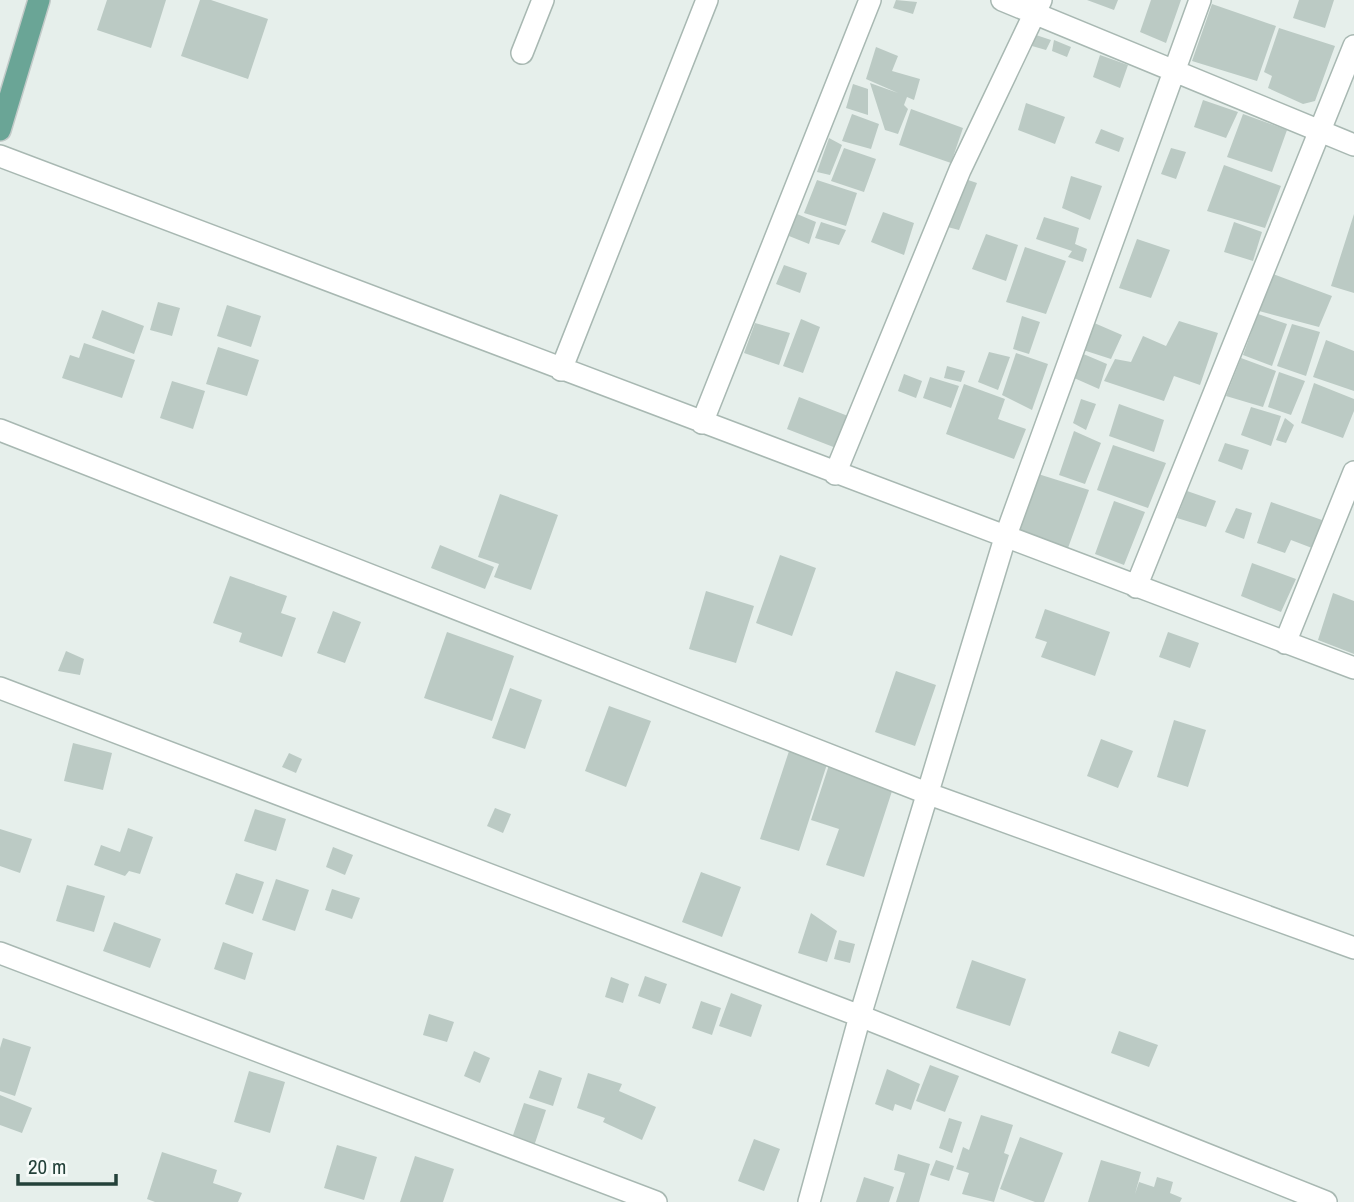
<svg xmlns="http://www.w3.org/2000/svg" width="1354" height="1202" font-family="'Archivo Narrow',sans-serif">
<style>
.building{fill:#bbcac4}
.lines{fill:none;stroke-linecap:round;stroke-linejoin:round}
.minor-casing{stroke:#a8b8b2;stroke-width:24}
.primary-casing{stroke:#c2cac8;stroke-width:24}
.minor{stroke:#fff;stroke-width:21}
.primary{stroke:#6aa596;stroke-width:21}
</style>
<rect width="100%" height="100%" fill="#e6efeb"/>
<path class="building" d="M107 0H166L151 48 97 30Z
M200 0H211L268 19 248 79 181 56Z
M896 0 917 2 913 14 893 8Z
M1087 0H1118L1114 10Z
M1151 0H1181L1166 43 1140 32Z
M1299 0H1334L1325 28 1293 18Z
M1212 4 1276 26 1257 81 1192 61Z
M1279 28 1335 46 1315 101 1303 104 1268 88 1272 76 1264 72Z
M1036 35 1051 40 1046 50 1032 46Z
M1054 40 1071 47 1067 57 1052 51Z
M876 47 898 56 892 71 920 79 914 100 907 97 904 105 908 109 898 134 885 130 870 83 898 93 866 79Z
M1100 55 1128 65 1120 88 1093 77Z
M853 84 868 89V115L846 108Z
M1203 100 1238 112 1226 138 1194 127Z
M1026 103 1065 117 1055 144 1018 130Z
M911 109 963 128 951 163 899 145Z
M852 114 879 124 871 149 842 141Z
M1243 114 1287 130 1272 172 1227 157Z
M1101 129 1124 138 1119 152 1095 143Z
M829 138 842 145 830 175 817 172Z
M844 148 876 159 864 192 831 181Z
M1171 148 1186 152 1176 179 1161 174Z
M1224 165 1281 186 1265 228 1207 211Z
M1071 176 1102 186 1090 220 1062 208Z
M959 177 977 183 959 230 940 225Z
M817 180 857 193 846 226 804 213Z
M883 212 914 223 904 255 871 242Z
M797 214 816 222 809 244 789 236Z
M1354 214V293L1331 286Z
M1044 217 1079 228 1075 244 1087 249 1083 262 1068 257 1072 251 1036 239Z
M821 222 846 230 839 245 815 238Z
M1234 222 1262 232 1253 261 1224 252Z
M986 234 1018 245 1006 281 972 269Z
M1137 239 1170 250 1151 298 1119 288Z
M1025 247 1066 261 1046 314 1006 302Z
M784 265 807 273 800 293 776 284Z
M1273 274 1332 296 1319 327 1259 311Z
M158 302 180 308 172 336 150 330Z
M227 305 261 316 251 347 217 336Z
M102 310 144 326 134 354 92 338Z
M1258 314 1287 324 1272 366 1243 355Z
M1022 316 1040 322 1029 354 1013 349Z
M801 319 820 327 803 373 783 366Z
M1179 321 1218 333 1200 385 1174 376 1164 401 1104 381 1115 359 1131 362 1143 336 1166 346Z
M1092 322 1122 335 1111 359 1080 349Z
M755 323 790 333 779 365 744 353Z
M1292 324 1320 332 1306 376 1277 366Z
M1326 340 1354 351V391L1313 377Z
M84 343 135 360 122 398 62 378 70 355 79 358Z
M218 347 259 360 247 396 206 384Z
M1074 350 1107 364 1099 389 1065 374Z
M989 352 1010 357 998 390 978 382Z
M1016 353 1048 364 1032 410 1002 395Z
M1241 358 1276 371 1263 407 1226 396Z
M947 366 965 371 961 382 944 378Z
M1279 372 1305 381 1291 415 1268 407Z
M904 374 922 381 916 398 898 391Z
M930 377 959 386 951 408 923 398Z
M172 381 205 391 193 429 160 418Z
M1314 383 1354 399V411L1343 438 1301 423Z
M964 384 1005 399 998 419 1026 429 1014 459 946 434Z
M799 397 848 416 836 448 787 429Z
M1081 399 1096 404 1086 430 1073 423Z
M1119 404 1164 420 1154 452 1109 436Z
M1251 407 1281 416 1271 446 1241 435Z
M1285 418 1294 425 1286 443 1276 440Z
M1074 431 1101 443 1085 484 1059 475Z
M1225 443 1249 450 1242 470 1218 461Z
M1113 445 1166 463 1148 508 1097 490Z
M1035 473 1089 490 1068 548 1013 529Z
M1187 491 1216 501 1206 527 1177 518Z
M500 494 558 515 531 590 494 577 499 564 478 557Z
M1114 501 1145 512 1124 565 1095 554Z
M1271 502 1322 520 1312 548 1291 540 1285 553 1257 543Z
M1236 508 1252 513 1244 539 1225 532Z
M440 545 494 567 485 589 431 568Z
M780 555 816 568 792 636 756 623Z
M1252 563 1296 579 1281 612 1241 596Z
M230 576 287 596 281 613 296 618 282 657 239 642 242 633 213 623Z
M706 591 754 606 736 663 689 649Z
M1333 593 1354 601V654L1318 640Z
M1045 609 1110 632 1095 676 1041 657 1047 642 1035 638Z
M333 611 361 622 345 663 317 653Z
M447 632 514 656 492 721 424 698Z
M1168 632 1199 643 1190 668 1159 657Z
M66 651 84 659 80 675 58 671Z
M896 671 936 685 915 746 875 732Z
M510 688 542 700 525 749 492 738Z
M609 706 651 721 626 787 585 771Z
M1174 720 1206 730 1188 787 1157 777Z
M1101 739 1133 751 1118 788 1087 776Z
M73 743 112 753 103 790 64 781Z
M791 745 829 758 799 851 760 839Z
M289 753 302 759 296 773 282 767Z
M830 762 895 782 864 877 826 865 839 829 811 820Z
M495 808 511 814 503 833 487 826Z
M255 809 286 819 276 851 244 841Z
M128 828 153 837 140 874 129 871 125 876 94 865 101 845 120 852Z
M0 829 32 839 20 873 0 866Z
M333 847 353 855 345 875 326 867Z
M701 872 741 887 722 937 682 922Z
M236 873 264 882 253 914 225 904Z
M276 879 309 890 295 931 262 920Z
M67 885 105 896 94 932 56 921Z
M332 889 360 898 352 919 325 910Z
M811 913 837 931 827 962 798 953Z
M114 922 161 939 150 968 103 951Z
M839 940 855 944 850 963 834 959Z
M223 942 253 953 245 980 214 969Z
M972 960 1026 979 1010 1026 956 1008Z
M645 976 667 984 660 1004 638 996Z
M611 977 629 984 623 1003 605 997Z
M731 993 762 1005 751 1037 719 1026Z
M701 1001 721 1008 712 1035 692 1028Z
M429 1014 454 1022 447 1042 423 1035Z
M1119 1031 1158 1045 1149 1067 1111 1053Z
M3 1038 31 1047 15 1096 0 1091V1048Z
M474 1051 490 1058 480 1083 464 1076Z
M930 1065 959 1076 945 1112 916 1101Z
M887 1069 920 1084 911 1110 895 1104 893 1111 875 1104Z
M539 1070 562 1078 553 1106 529 1098Z
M249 1071 285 1082 270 1133 234 1122Z
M588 1073 622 1084 619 1091 656 1107 642 1140 603 1122 605 1118 577 1108Z
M0 1095 32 1108 22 1133 0 1125Z
M524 1103 546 1110 533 1149 511 1141Z
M981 1115 1013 1125 1004 1153 1009 1155 994 1202 962 1194 969 1173 956 1169 963 1147 969 1150Z
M949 1118 962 1122 952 1153 939 1148Z
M1020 1137 1063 1153 1044 1202H1035L1000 1189Z
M754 1139 780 1149 764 1191 738 1181Z
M337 1145 377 1157 364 1200 324 1188Z
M162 1152 217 1170 213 1183 242 1193 238 1202H155L147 1199Z
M898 1154 930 1164 919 1202H896L905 1173 894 1170Z
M415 1156 454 1169 443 1202H400Z
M936 1160 954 1166 949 1181 930 1175Z
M1101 1160 1141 1172 1135 1194 1139 1182 1154 1187 1157 1177 1173 1182 1170 1193 1182 1198 1180 1202H1088Z
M864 1177 894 1187 889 1202H856Z"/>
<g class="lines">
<g class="minor-casing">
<path id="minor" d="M1002 0 1354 145
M522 53 543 0
M0 156 1354 668
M561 370 707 0
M702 423 870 0
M0 430 929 794 1354 948
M835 474 960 170 1041 0
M1136 587 1354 46
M1285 643 1354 472
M0 688 860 1016 1326 1202
M0 953 656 1202
M809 1202 860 1016 1005 538 1200 0"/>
</g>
<g class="primary-casing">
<path id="primary" d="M0 130 39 0"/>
</g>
<use href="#minor" class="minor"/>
<use href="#primary" class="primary"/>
</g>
<path d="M18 1174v10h98v-10" fill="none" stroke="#24423a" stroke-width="3.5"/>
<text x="28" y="1174" font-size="21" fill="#24423a" stroke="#f7fbf9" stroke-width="5" paint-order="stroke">20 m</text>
</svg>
